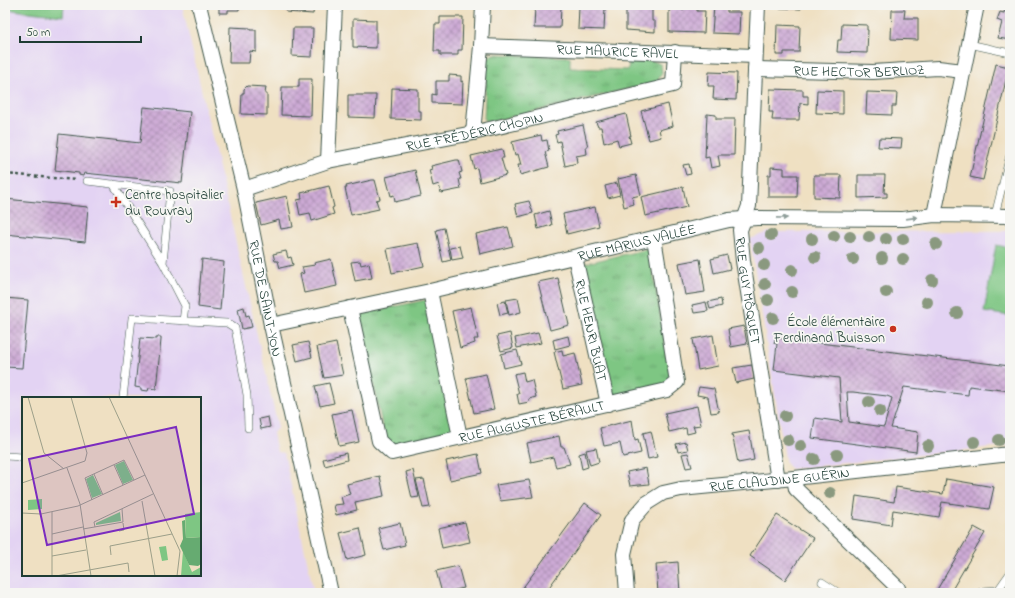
<svg xmlns="http://www.w3.org/2000/svg" width="1015" height="598" font-family="'Indie Flower',sans-serif">
<style>
.built{fill:#e3d3f3;fill-rule:evenodd}
.grass{fill:url(#grass-tufts);stroke:#4e825c}
.pitch{fill:#7ec683;stroke:#4e825c}
.building{fill:url(#building-cross-hatch);fill-rule:evenodd}
.lines{fill:none;stroke-linecap:round;stroke-linejoin:round}
.lane-casing{stroke:#3e5549;stroke-width:8}
.street-casing{stroke:#3e5549;stroke-width:16}
.path{stroke:#3e5549;stroke-width:2.5;stroke-dasharray:3 3;stroke-linecap:butt}
.lane{stroke:#fff;stroke-width:7}
.street{stroke:#fff;stroke-width:14}
.tree{fill:#8a997f}
.oneway{fill:#8f9e9a}
.poi-dot{fill:#c8321e;stroke:#f6f6f2;stroke-width:1.5}
.labels{text-anchor:middle;stroke-width:3.5;stroke-linejoin:round;paint-order:stroke}
.street-label{font-size:14px;fill:#1f3d34;stroke:#f6f6f2}
.poi-label{font-size:14px;fill:#1f3d34;stroke:#f6f6f2;text-anchor:start}
.inset-road{fill:none;stroke:#9c9f89;stroke-width:1}
.view{fill:#7b2cbf;fill-opacity:0.15;stroke:#7b2cbf;stroke-width:2}
.inset-edge{fill:none;stroke:#1f3d34;stroke-width:2}
</style>
<defs>
<pattern id="grass-tufts" width="24" height="20" patternUnits="userSpaceOnUse"><rect width="24" height="20" fill="#7ec683"/><path d="M3 7l-1-3M5 7V3M7 7l1-3M15 17l-1-3M17 17v-4M19 17l1-3" fill="none" stroke="#67a26c"/></pattern>
<pattern id="building-cross-hatch" width="8" height="8" patternUnits="userSpaceOnUse"><rect width="8" height="8" fill="#cdaad5"/><path d="M0 0l8 8M0 8l8-8" fill="none" stroke="#a68cae"/></pattern>
</defs>
<rect width="100%" height="100%" fill="#f6f6f2"/>
<filter id="ink" filterUnits="userSpaceOnUse"><feTurbulence type="fractalNoise" baseFrequency=".025" numOctaves="2"/><feDisplacementMap in="SourceGraphic" scale="8" xChannelSelector="R" yChannelSelector="G"/><feConvolveMatrix kernelMatrix="1 2 1 2 8 2 1 2 1" color-interpolation-filters="sRGB"/></filter>
<filter id="wash" filterUnits="userSpaceOnUse"><feTurbulence type="fractalNoise" baseFrequency=".012" numOctaves="4" result="noise"/><feDisplacementMap in="SourceGraphic" scale="16" xChannelSelector="R" yChannelSelector="G"/><feGaussianBlur stdDeviation="0.9" result="paint"/><feColorMatrix in="noise" values="0 0 0 0 0 0 0 0 0 0 0 0 0 0 0 0 0 1.4 0 .05"/><feComposite in="paint" operator="in"/></filter>
<g filter="url(#wash)">
<rect width="100%" height="100%" fill="#efe0c2"/>
<path class="built" d="M5 5H182L278 427 273 433 275 443 277 452 284 453 314 593H5ZM23 398H200V575H23Z
M1010 231V445L791 469 786 464 750 239 769 232Z"/>
<path class="grass" d="M493 54 570 57V68L628 70 629 59C640 60 652 58 661 65L662 73 657 82 489 122 485 121 484 119 487 60 488 58Z
M649 249 671 379 667 386 612 396 582 264Z
M426 300 454 433 391 446 386 444 359 314Z"/>
<path class="pitch" d="M5 5H64L63 16 5 9Z
M996 245 1010 248V316L984 312Z"/>
<g id="blocks">
<path class="building" d="M219 5H246V8H239V10H228V13H219Z
M286 5H314L313 14 286 12Z
M640 5H652V21H655V32L626 30V9H640Z
M671 5H682L683 11V5H697V11H705L704 33 669 32V10H671Z
M714 5H727V12H740L739 34 712 33Z
M778 5H801V9L778 8Z
M1006 5H1010V40L998 38 1002 22 997 20 1000 12 1004 13Z
M535 6 561 7 560 28H534Z
M579 7 605 8 604 30 578 29Z
M892 10H905L904 18H918V40L891 39Z
M440 17H463L462 50H458V55H440V51H434L435 24H440Z
M353 19 376 20V48L353 47Z
M842 24 867 25V30H868L867 53 837 52 838 40H841Z
M777 25 800 26 799 52H784V55H776Z
M230 27 250 28V30H256V52L250 51 249 63H229Z
M293 28H313L312 57 292 56Z
M996 64 1009 67 983 180 970 177Z
M709 72 737 73 736 100 713 99 714 86H708Z
M449 75 461 76V82L463 81 462 104 432 103V94L436 95V81H449Z
M299 79H312L311 116 281 115 282 87H299Z
M247 86 266 87 265 94H267V115L241 114 242 93H244V89Z
M392 88 418 89V111H421V120L391 119Z
M770 89 803 90V96H808V104L800 103 799 120H772L773 112H769Z
M817 90 843 91V114L816 113Z
M867 92 897 93 896 106H892V115L866 114Z
M348 95H376L375 118 348 117Z
M668 104 673 126 659 130 661 137 649 140 641 111Z
M144 107 190 112 182 183 84 173 83 176 79 175V173L55 170 59 134 140 143Z
M626 114 631 136H629L631 143 619 146 617 139 604 143 601 127H598L596 122Z
M707 114 716 115V119H735L734 155H718L720 166 711 168 709 157 705 158Z
M583 125 588 147H586L587 154 576 156 577 163 565 166 560 141 557 142 555 135 558 134 557 131Z
M541 135 542 141 547 140 549 151 545 152 549 167 520 175 518 165H521L518 154 515 155 512 142Z
M879 138 902 139 901 148 878 147Z
M502 149 504 158H501L506 175 480 182 477 168 474 169 471 156Z
M456 160H459L462 172 459 173 461 179H459L461 189 441 193 439 184 433 186 429 170 432 169 431 166Z
M689 164 691 174 686 175 683 165Z
M771 167 784 168V175H798L797 197H768V175H771Z
M415 170 421 196 395 202 394 195 391 196 386 177Z
M636 175 641 195 632 197 634 204 624 207 618 179Z
M814 175H841L840 198 814 197Z
M858 175H885L884 193H887V197L858 198Z
M372 180H375L380 199 376 200 379 209 351 215 345 188H347L346 186Z
M617 183 620 195 608 198 605 186Z
M329 186 334 207 332 208 334 214 312 221 310 213 300 215 297 200 302 199 301 193Z
M683 187 687 207 645 216 641 197Z
M287 196 293 227 281 229 279 220 261 225 256 203Z
M5 199 88 207 85 242 5 234Z
M529 201 533 213 518 217 515 204Z
M595 207 599 226 567 234 563 214Z
M549 211 552 225 538 229 535 215Z
M508 227 513 246 480 254 476 234Z
M444 228 451 260 443 262 436 230Z
M418 243 419 248 420 247 424 266 392 273 387 249Z
M460 246 463 258 452 260 450 248Z
M286 251 288 258 291 257 293 265 280 268 278 261H275L273 254Z
M727 255 730 269 714 273 711 259Z
M202 259 224 262 220 310 198 307Z
M331 259 337 286 304 293 300 274 304 273 302 267 315 265 314 263Z
M700 259 705 292 685 295 679 263Z
M360 261 361 265 369 263 372 278 355 281 351 262Z
M558 278 569 325 550 330 538 282Z
M5 298 28 300 22 368 5 367Z
M518 298 521 312 509 315 506 300Z
M721 299 722 306 710 309 708 302Z
M505 301 508 313 500 315 497 303Z
M706 302 708 311 694 313 692 305Z
M244 307 246 316 249 315 252 327 242 329 238 309Z
M471 307 478 339H474L475 343 460 348 452 311Z
M744 326 747 344 731 347 728 329Z
M510 333 513 348 501 351 497 336Z
M538 333 541 343 517 348 515 338Z
M713 335 718 366 698 370 693 339Z
M568 336 570 345 555 349 553 340Z
M157 337H161V340L156 389 149 388 148 391 141 390V388L135 387 140 338 157 339Z
M778 338 1010 366V391L969 386 968 395 904 387 891 428 918 432 916 452 812 438 815 418 842 422 839 378 774 370 777 344 774 343 775 339H778ZM847 392H853L887 396 892 398 884 427 849 422Z
M308 342 312 357 297 361 293 345Z
M336 343 343 375 324 378 317 347Z
M517 350 521 364 504 368 501 354Z
M562 350 563 356 575 353 582 385 563 389 554 352Z
M752 365 754 379 736 383 733 368Z
M523 372 525 382 532 380 536 397 529 399V402L519 404 517 394H519L514 374Z
M486 374 494 409 474 413 466 378Z
M329 383 334 403 320 406 315 386Z
M699 387 714 389 719 412 711 413 708 397 697 395Z
M697 406 701 425 693 426 695 432 687 434 686 428 669 432 665 413Z
M352 410 359 442 339 446 332 414Z
M268 417 270 427 261 429 259 419Z
M632 420 635 440 638 439 641 453 623 457 620 443 604 446 600 428Z
M651 431 657 457 648 459 643 433Z
M749 431 754 460 738 463 732 434Z
M559 436 561 447H564L570 464 556 467 553 457 531 462 527 443Z
M686 442 688 450 678 452 676 444Z
M596 448 599 462 590 465 586 450Z
M585 452 588 467 582 469 579 454Z
M346 453 347 460 325 466 323 459Z
M688 453 692 467 686 468 682 454Z
M478 454 482 473 450 480 446 461Z
M646 468 649 484 630 486 627 472Z
M413 470 419 497 412 498 406 472Z
M380 476 384 496 355 502 357 510 336 515 334 505 343 504 341 497 350 494 347 484Z
M424 479 430 507 423 508 416 480Z
M946 479 994 487 989 509 942 502 939 517 893 510 891 525 853 519 856 496 894 502 896 487 943 494Z
M529 480 533 497 500 501 496 485Z
M585 503 601 515 545 593H519Z
M777 515 813 538 785 580 750 556Z
M465 522 470 542 442 548 438 528Z
M400 523 405 545 384 550 378 528Z
M974 527 985 533 950 593H935Z
M360 528 366 555 347 560 340 533Z
M678 562 680 593H658L656 564Z
M458 566 464 588 442 593 436 571Z"/>
</g>
</g>
<g filter="url(#ink)">
<use href="#blocks" fill-opacity="0" stroke="#3e5549" stroke-width="1"/>
<g class="lines">
<g class="lane-casing">
<path id="lane" d="M969 44 1010 53
M87 181 170 191 163 263
M113 184 163 263 185 306 183 321
M995 215 1010 155
M123 398 132 318 227 323 235 328 247 395 248 428
M5 456 23 457
M822 582 839 593
M980 593 982 591 998 590 1010 573"/>
</g>
<g class="street-casing">
<g id="street">
<path id="s1" d="M199 5 244 189 271 325 331 593"/>
<path id="s2" d="M758 5 749 206 740 230 743 261 778 480"/>
<path d="M481 46 483 5"/>
<path id="s3" d="M755 69 873 72 938 68 963 71"/>
<path id="s4" d="M473 133 481 46 755 56"/>
<path d="M328 161 335 5"/>
<path id="s5" d="M244 189 328 161 473 133 673 85 675 52"/>
<path d="M934 215 977 5"/>
<path id="s6" d="M575 257 608 404"/>
<path d="M430 291 460 437"/>
<path id="s7" d="M350 308 379 441 392 453 667 390 677 382 654 238"/>
<path id="s8" d="M271 325 430 291 729 220 757 218 903 219 934 215 1010 216"/>
<path d="M794 478 796 489 898 588 899 593"/>
<path id="s9" d="M627 593 624 554 632 520 647 503 663 493 681 489 794 478 1010 454"/>
</g>
</g>
<path class="path" d="M5 174 76 180"/>
<use href="#lane" class="lane"/>
<use href="#street" class="street"/>
</g>
<g class="tree">
<circle cx="771" cy="235" r="6"/>
<circle cx="834" cy="236" r="6"/>
<circle cx="850" cy="237" r="6"/>
<circle cx="869" cy="237" r="6"/>
<circle cx="812" cy="239" r="6"/>
<circle cx="886" cy="239" r="6"/>
<circle cx="903" cy="239" r="6"/>
<circle cx="936" cy="244" r="6"/>
<circle cx="759" cy="248" r="6"/>
<circle cx="815" cy="257" r="6"/>
<circle cx="882" cy="258" r="6"/>
<circle cx="853" cy="259" r="6"/>
<circle cx="903" cy="259" r="6"/>
<circle cx="764" cy="265" r="6"/>
<circle cx="792" cy="270" r="6"/>
<circle cx="932" cy="280" r="6"/>
<circle cx="765" cy="284" r="6"/>
<circle cx="792" cy="292" r="6"/>
<circle cx="886" cy="292" r="6"/>
<circle cx="768" cy="300" r="6"/>
<circle cx="927" cy="302" r="6"/>
<circle cx="957" cy="313" r="6"/>
<circle cx="773" cy="318" r="6"/>
<circle cx="869" cy="402" r="6"/>
<circle cx="880" cy="411" r="6"/>
<circle cx="785" cy="416" r="6"/>
<circle cx="788" cy="440" r="6"/>
<circle cx="999" cy="440" r="6"/>
<circle cx="974" cy="442" r="6"/>
<circle cx="801" cy="446" r="6"/>
<circle cx="928" cy="446" r="6"/>
<circle cx="837" cy="455" r="6"/>
<circle cx="814" cy="459" r="6"/>
<circle cx="830" cy="493" r="6"/>
</g>
<defs><path id="oneway-solid" d="M-6-.8H1V-3.2L6.5 0L1 3.2V.8H-6Z"/></defs>
<g class="oneway">
<use href="#oneway-solid" transform="translate(782 218) rotate(1)"/>
<use href="#oneway-solid" transform="translate(912 218) rotate(-8)"/>
</g>
</g>
<g class="poi-dot">
<path d="M114 196h4v4h4v4h-4v4h-4v-4h-4v-4h4z"/>
<circle cx="893" cy="329" r="4"/>
</g>
<g class="labels">
<g class="street-label">
<text dy="5" stroke="none"><textPath href="#s4" startOffset="224">RUE MAURICE RAVEL</textPath></text>
<text dy="5" stroke="none"><textPath href="#s3" startOffset="104">RUE HECTOR BERLIOZ</textPath></text>
<text dy="5" stroke="none"><textPath href="#s5" startOffset="238">RUE FRÉDÉRIC CHOPIN</textPath></text>
<text dy="5" stroke="none"><textPath href="#s8" startOffset="375">RUE MARIUS VALLÉE</textPath></text>
<text dy="5" stroke="none"><textPath href="#s2" startOffset="288">RUE GUY MÔQUET</textPath></text>
<text dy="5" stroke="none"><textPath href="#s1" startOffset="301">RUE DE SAINT-YON</textPath></text>
<text dy="5" stroke="none"><textPath href="#s6" startOffset="75">RUE HENRI BUAT</textPath></text>
<text dy="5" stroke="none"><textPath href="#s7" startOffset="297">RUE AUGUSTE BÉRAULT</textPath></text>
<text dy="5" stroke="none"><textPath href="#s9" startOffset="233">RUE CLAUDINE GUÉRIN</textPath></text>
</g>
<g class="poi-label">
<text x="125" y="199">Centre hospitalier<tspan x="125" dy="16">du Rouvray</tspan></text>
<text x="885" y="326" text-anchor="end">École élémentaire<tspan x="885" dy="16">Ferdinand Buisson</tspan></text>
</g>
</g>
<g transform="translate(22 397)">
<rect width="179" height="179" fill="#efe0c2"/>
<path d="M102 64 111 83 101 87 93 68ZM71 78 80 97 70 101 64 82ZM98 115 99 124 74 128V126ZM144 149 146 163 140 164 137 150ZM161 154 170 175 179 170V179H159Z" fill="#7ec683"/>
<path d="M163 123 164 141 179 140V167L176 169 167 168 158 149 161 142 160 124Z" fill="#66ab71"/>
<path d="M20 102V112L6 113V103ZM179 115V140L164 141 163 117Z" fill="#7ec683"/>
<path class="inset-road" d="M6 0 22 56 42 72M87 0 158 154 155 179M92 68 101 88M45 71 58 107 69 179M72 77 81 98M0 86 63 64 65 56 49 0M70 103 63 81 102 63 112 83M120 104 133 179M30 115V179M0 116 19 117 56 109 123 78M73 130 72 125 131 97M61 132 101 125 100 112M97 134 102 133 101 126M30 137 61 130M89 158 88 149 150 137M30 159 64 153M34 179 106 166 107 175"/>
<path class="view" d="M154 30 172 117 25 148 7 62Z"/>
<rect width="179" height="179" class="inset-edge"/>
</g>
<rect width="1015" height="598" fill="none" stroke="#f6f6f2" stroke-width="20"/>
<path d="M20 36v6h121v-6" fill="none" stroke="#1f3d34" stroke-width="2"/>
<text x="26" y="36" font-size="12" fill="#1f3d34" stroke="#f6f6f2" stroke-width="3" paint-order="stroke">50 m</text>
</svg>
